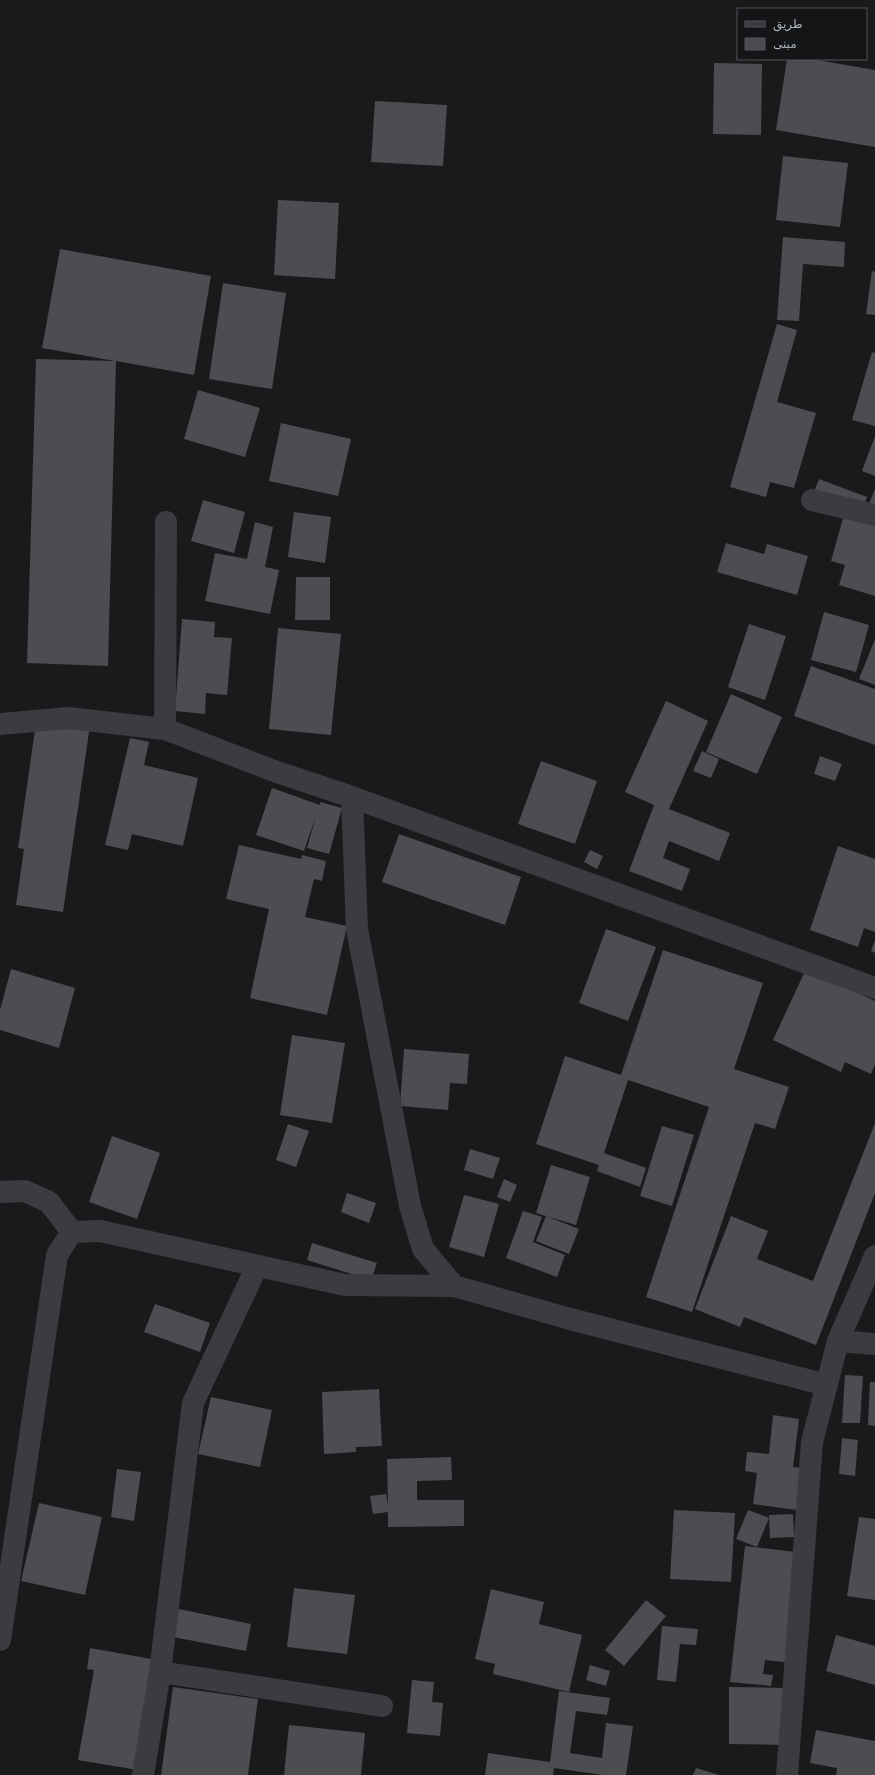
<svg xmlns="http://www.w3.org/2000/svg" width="875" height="1775" font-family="'DejaVu Sans','Noto Naskh Arabic',sans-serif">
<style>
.building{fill:#4b4d50}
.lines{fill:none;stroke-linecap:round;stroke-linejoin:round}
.street{stroke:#3b3c40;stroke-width:22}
</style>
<rect width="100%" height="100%" fill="#191a1b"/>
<path class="building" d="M787 59H811L875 70V147L776 130Z
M714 63 762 64 761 135 713 134Z
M375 101 447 105 443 166 371 162Z
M783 156 848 163 840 227 776 220Z
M278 200 339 203 335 279 274 275Z
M783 237 845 242 844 267 803 264 799 321 777 320Z
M60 249 211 276 194 375 116 361 108 666 27 663 36 359 115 361 42 348Z
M872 271 875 272V315L866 314Z
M223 283 286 293 272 389 209 379Z
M777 324 797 330 777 402 816 413 794 488 770 482 766 497 730 487Z
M872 352 875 353V426L852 420Z
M198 390 260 408 245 457 184 439Z
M281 423 351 439 338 496 269 481Z
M875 436V476L862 471Z
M819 479 867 497 860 515 875 520V596L839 585 845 565 831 561 845 511 811 499Z
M875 489V506L869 504Z
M203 500 245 512 234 553 191 541Z
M294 512 331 517 325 563 288 557Z
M255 522 273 527 265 567 279 570 270 614 205 601 215 553 247 559Z
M726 543 764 554 767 544 808 556 797 595 717 572Z
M296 577H330V620H295Z
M824 612 869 625 856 672 811 660Z
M182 619 215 622 214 637 232 638 227 695 206 693 205 714 175 711Z
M749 624 786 636 765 700 728 687Z
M278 628 341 634 331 735 269 729Z
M875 639V685L859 679Z
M811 666 875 689V745L794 716Z
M731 694 782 717 757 774 706 752Z
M666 701 708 721 669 809 730 833 719 861 669 841 663 858 690 869 682 891 629 871 654 805 625 792Z
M37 716 90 725 63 912 16 905 24 849 18 848Z
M130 738 149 742 144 765 198 778 183 846 132 834 128 850 105 845Z
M702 751 719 759 711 778 693 771Z
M820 756 842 764 835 781 814 774Z
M541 761 597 781 575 844 518 824Z
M272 788 320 805V802L342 808 329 854 307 848 316 816 304 851 256 835Z
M399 834 521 877 505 925 382 882Z
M239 845 301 859 302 855 326 861 322 881 314 879 305 917 347 926 327 1015 250 998 269 909 226 899Z
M838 846 875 859V932L864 928 858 947 810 930Z
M590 850 603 856 597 869 584 862Z
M606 929 656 947 628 1021 579 1003Z
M875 940V953L871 951Z
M663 950 763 983 734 1069 789 1087 775 1129 755 1123 692 1312 646 1297 709 1107 628 1080 604 1153 646 1168 640 1187 597 1171 599 1165 536 1144 565 1056 621 1075Z
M11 969 75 988 59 1048 0 1030V1010Z
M806 969 875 1001V1064L871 1074 845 1062 841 1072 773 1040Z
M292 1035 345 1043 332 1123 280 1115Z
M404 1049 469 1054 467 1084 450 1083 448 1110 400 1106Z
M875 1123V1193L816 1345 744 1317 740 1327 695 1309 731 1216 768 1231 757 1259 813 1281Z
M288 1124 309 1131 296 1167 276 1160Z
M662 1126 694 1135 672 1206 640 1196Z
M112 1136 160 1153 137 1219 89 1202Z
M470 1149 500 1158 493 1179 464 1170Z
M551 1165 590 1177 576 1225 536 1213Z
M504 1179 517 1185 510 1202 497 1197Z
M347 1193 376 1203 369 1223 341 1212Z
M464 1195 499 1204 484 1257 449 1247Z
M523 1211 542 1217 533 1242 565 1255 557 1277 506 1258Z
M546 1216 579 1229 569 1254 536 1241Z
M312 1243 377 1263 371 1280 307 1260Z
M155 1304 210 1323 200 1352 144 1332Z
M845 1375 863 1376 860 1423H842Z
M870 1382H875V1426L868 1425Z
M379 1389 382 1446 356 1447V1452L324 1454 322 1392Z
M211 1397 272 1410 260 1467 198 1454Z
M773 1415 799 1419 793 1467 809 1469 804 1511 753 1504 757 1473 745 1471 747 1452 769 1454Z
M842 1438 858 1440 855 1476 839 1474Z
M451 1457 452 1480 417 1481V1500H464V1526L388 1527V1512L373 1514 370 1496 386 1494 388 1505 387 1459Z
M117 1469 141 1472 134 1521 111 1517Z
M39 1503 102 1517 85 1595 21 1581Z
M674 1510 735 1513 731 1582 670 1579Z
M748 1510 769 1518 757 1547 736 1539Z
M793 1514 794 1537 770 1538 769 1515Z
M859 1517 875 1519V1600L847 1596Z
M745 1546 804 1553 792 1663 765 1660 763 1674 773 1675 771 1686 730 1682Z
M294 1588 355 1595 347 1654 287 1647Z
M491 1589 544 1602 539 1624 582 1635 569 1692 493 1674 495 1664 475 1659Z
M646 1600 666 1616 624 1666 605 1650Z
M179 1609 251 1624 246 1651 173 1637Z
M662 1626 698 1629 696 1645 680 1644 676 1682 657 1680Z
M836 1635 875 1646V1685L826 1671Z
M90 1648 157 1660 138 1770 78 1760 94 1670 87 1669Z
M590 1665 610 1671 606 1686 586 1680Z
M412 1680 434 1682 432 1702 443 1703 440 1736 407 1733Z
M173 1687 258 1699 248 1775H161Z
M729 1687 787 1688 786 1745 729 1744Z
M559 1691 610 1698 607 1715 576 1711 570 1753 602 1758 606 1723 633 1726 626 1775H603L554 1768 553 1775H485L488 1753 550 1762Z
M289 1725 365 1733 361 1775H284Z
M816 1730 875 1741V1775H836L837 1768 810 1763Z
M696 1768 719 1775H693Z"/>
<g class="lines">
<path class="street" d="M812 500 875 515
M0 724 68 718 165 729 277 772 352 797 357 929 410 1206 423 1249 454 1286 570 1319 827 1385
M165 729 166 522
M352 797 875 988
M0 1192 25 1191 49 1202 72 1232
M838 1341 875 1344
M0 1640 57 1255 72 1232 100 1231 345 1285 454 1286
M160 1672 382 1706
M143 1775 160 1672 193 1403 257 1266
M787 1775 812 1442 838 1341 875 1256"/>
</g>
<rect x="737" y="8" width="130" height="52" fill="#141516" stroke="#515458"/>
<rect x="745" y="21" width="20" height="6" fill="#3b3c40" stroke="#515458"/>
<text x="773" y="28" font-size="12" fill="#adb3ba">طريق</text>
<rect x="745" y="38" width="20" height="12" fill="#4b4d50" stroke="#515458"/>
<text x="773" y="48" font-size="12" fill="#adb3ba">مبنى</text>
</svg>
